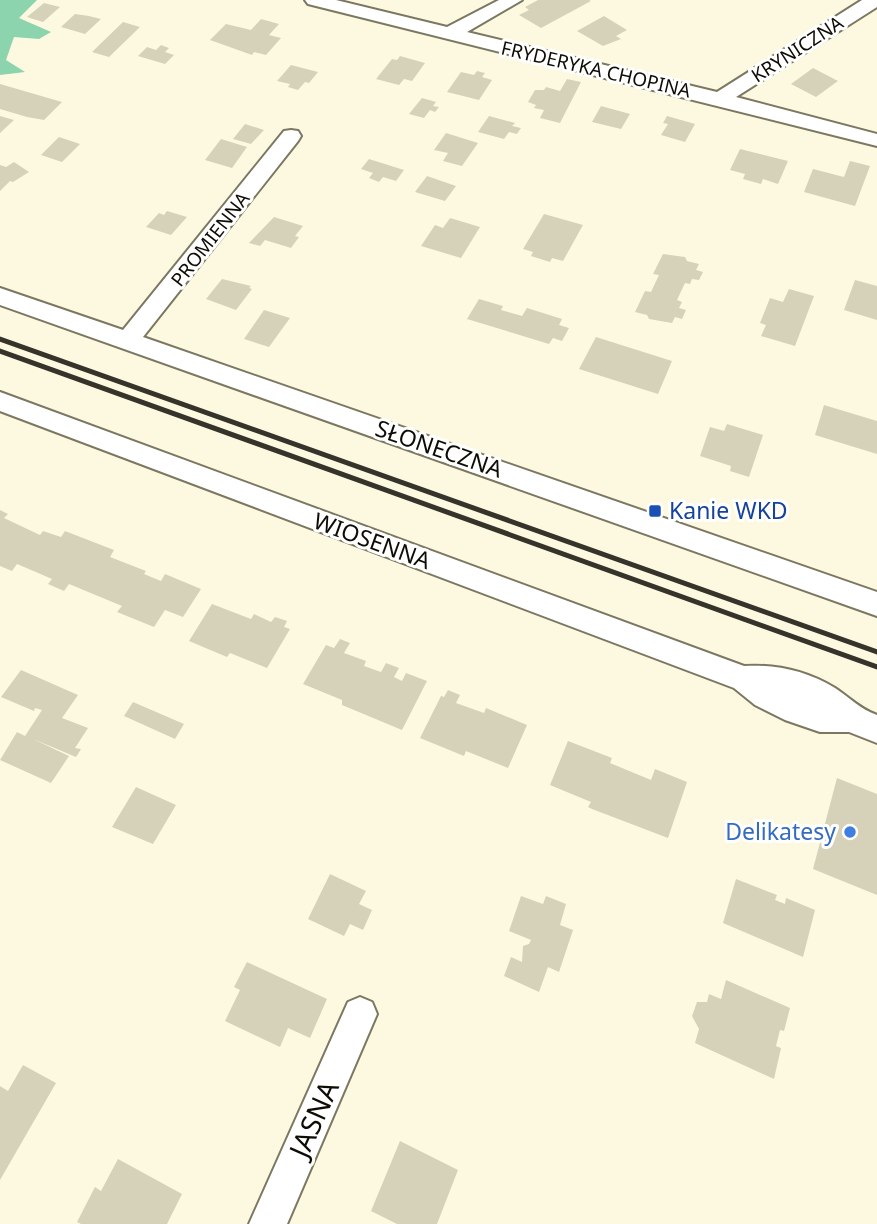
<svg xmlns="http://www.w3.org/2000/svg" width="877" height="1224" font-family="'Noto Sans',sans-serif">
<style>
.forest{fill:#8cd4ae}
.building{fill:#d6d2b9}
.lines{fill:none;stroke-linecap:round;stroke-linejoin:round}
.street-casing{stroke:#7b7761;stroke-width:4}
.street{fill:#fff;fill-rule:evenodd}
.rail{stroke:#36342a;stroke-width:5}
.transit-dot{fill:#1a4fb4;stroke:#fff;stroke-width:2.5}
.shop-dot{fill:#3f7fe0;stroke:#fff;stroke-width:2.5}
.labels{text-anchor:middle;stroke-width:6;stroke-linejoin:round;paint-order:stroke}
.far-street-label{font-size:19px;fill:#0e0c05;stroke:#fff}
.street-label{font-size:23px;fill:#0e0c05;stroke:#fff}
.transit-label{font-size:23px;fill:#164399;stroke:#fff;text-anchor:start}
.shop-label{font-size:23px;fill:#366cbe;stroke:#fff;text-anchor:end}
.near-street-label{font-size:28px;fill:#0e0c05;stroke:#fff}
</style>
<rect width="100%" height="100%" fill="#fdf9e0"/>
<path class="forest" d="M0 0H37L19 18 51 32 39 39 14 37 6 60 25 72 0 75Z"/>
<path class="building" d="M538 0H589L591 1 541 28 519 15 529 10 525 7Z
M44 3 60 7 43 22 27 17Z
M75 14 89 16 101 19 85 34 61 27Z
M604 16 627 30 616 36 621 39 603 46 577 31Z
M261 19 279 24 269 35 281 38 266 55 254 52 252 55 210 40 226 24 251 30Z
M123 22 140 27 109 57 92 52Z
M161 45 169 48 165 52 174 55 165 64 138 56 147 47 156 50Z
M400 56 425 63 412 81 404 79 399 85 376 79 392 59 397 60Z
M291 65 318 72 309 83 305 82 298 90 288 87 290 84 277 81Z
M813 68 838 81 816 97 791 84Z
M477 71 485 73 482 77 492 80 479 100 447 92 461 72 474 75Z
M567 79 581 82 560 123 540 118 544 110 534 108 536 105 528 102 535 90H544L546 87 560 91Z
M0 84 62 102 44 120 27 117 0 109Z
M422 98 436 102 433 106 439 107 435 112 430 110 424 118 409 114Z
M601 106 630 114 621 129 592 122Z
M0 116 14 120 0 133Z
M489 116 515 123 512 126 521 128 517 134 509 132 504 139 478 132Z
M667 116 695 124 685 142 661 135 668 124 663 123Z
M245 124 264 130 251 144 233 139Z
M446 133 478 143 462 166 443 161 448 153 434 150Z
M59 137 80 144 62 162 41 155Z
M221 139 247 147 232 168 205 160Z
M740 149 788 161 778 184 763 179 761 184 743 179 745 174 730 170Z
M369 159 404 170 396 181 383 177 379 182 369 178 373 173 361 169Z
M850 161 870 166 855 206 804 192 813 169 844 177Z
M14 162 29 172 13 182 10 181 0 191V165L6 167Z
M427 176 456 186 445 201 415 192Z
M167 211 187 217 171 235 146 227 159 213 164 215Z
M544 214 583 225 563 261 552 258 550 262 531 256 533 252 523 249Z
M274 217 303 226 295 236 299 237 291 248 265 240 260 246 249 243Z
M450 218 480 227 461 258 421 246 435 225 443 228Z
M663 254 685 257 687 261 699 264 696 270 703 272 699 280 692 279 690 284 685 283 677 300 682 302 679 308 686 310 682 319 675 317 672 323 649 319 647 315 635 312 645 291 651 292 659 275 653 274Z
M222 279 251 286 249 288 252 289 236 310 206 299Z
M855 280 877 286V320L844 310Z
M789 289 814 296 795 346 761 336 766 325 760 323 770 298 783 302Z
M479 299 503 306 501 310 522 316 527 308 562 319 559 325 569 328 562 341 553 338 549 344 467 319Z
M264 310 290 318 269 347 244 339Z
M596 337 672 361 658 394 579 369Z
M824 405 877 421V454L815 435Z
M727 424 763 435 749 477 730 471 731 466 700 456 710 427 724 431Z
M0 510 8 514 4 518 40 535 43 531 61 537 65 531 114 550 110 557 146 571 144 574 161 581 165 574 201 589 183 617 165 610 154 627 117 612 122 606 69 584 64 591 48 584 52 579 17 564 12 571 0 566Z
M212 604 251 619 254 614 271 622 275 617 287 621 284 627 290 629 267 668 230 653 227 657 189 641Z
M340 639 350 643 344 653 366 661 364 666 381 672 386 663 399 668 394 677 402 681 406 673 427 681 402 730 342 705V700L303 684 326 645 334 648Z
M21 670 78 695 62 718 88 728 75 748 81 749 76 757 33 739 69 756 51 783 0 760 17 732 25 736 42 710 35 708 34 711 1 697Z
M448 690 460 695 456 703 484 713 486 708 527 725 508 768 466 751 464 756 420 738 441 696 444 697Z
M133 702 184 724 175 739 124 716Z
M568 741 612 758 610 763 651 780 655 769 687 782 668 838 592 809 588 807 591 802 550 785Z
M837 778 877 794V895L813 869Z
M136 787 176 805 153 844 112 827Z
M330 874 366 891 359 904 372 910 363 930 350 924 344 936 308 919Z
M736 879 777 895 775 900 785 904 786 898 815 910 803 957 723 923Z
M521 896 543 904 546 896 566 904 560 925 573 930 559 972 548 967 539 992 504 976 511 957 522 962 523 946 529 944 531 940 509 931Z
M247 962 327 999 310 1038 288 1028 280 1047 225 1021 240 990 234 987Z
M726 980 790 1008 784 1031 780 1030 776 1046 781 1048 774 1079 695 1043 699 1029 692 1016 697 1002H707L709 994 721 999Z
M23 1065 56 1083 0 1180V1086L8 1091Z
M400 1141 458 1170 437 1224H397L371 1211Z
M118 1159 182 1194 167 1224H81L77 1222 95 1187 101 1191Z"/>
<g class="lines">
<g class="street-casing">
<path id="street" d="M305 0H336L447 27 499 0H522L467 32 717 92 862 0H877V7L736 97 877 134V146L308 4Z
M291 130 298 131 301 136 298 141 143 337 877 592V616L0 305V288L123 330 284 131Z
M0 392 744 666C776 664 807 671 835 688 850 698 860 709 877 715V743L849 732H820L785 720 755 705 734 688 0 411Z
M360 997 372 1002 377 1014 287 1224H249L348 1002Z"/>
</g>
<use href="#street" class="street"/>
<path class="rail" d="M0 339 877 652
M0 351 877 667"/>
</g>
<rect class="transit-dot" x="648" y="504" width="14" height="14" rx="3.5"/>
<circle class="shop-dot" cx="850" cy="832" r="7"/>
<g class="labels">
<g class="far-street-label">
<text transform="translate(797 49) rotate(-33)" y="7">KRYNICZNA</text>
<text transform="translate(596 69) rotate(13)" y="7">FRYDERYKA CHOPINA</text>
<text transform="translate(210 239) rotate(-52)" y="7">PROMIENNA</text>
</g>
<g class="street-label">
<text transform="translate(439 449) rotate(19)" y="8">SŁONECZNA</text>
<text transform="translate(372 541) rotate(20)" y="8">WIOSENNA</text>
</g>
<g class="transit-label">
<text x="669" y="519">Kanie WKD</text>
</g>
<g class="shop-label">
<text x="836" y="840">Delikatesy</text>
</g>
<g class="near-street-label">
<text transform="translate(314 1119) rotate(-66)" y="10">JASNA</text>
</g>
</g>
</svg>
